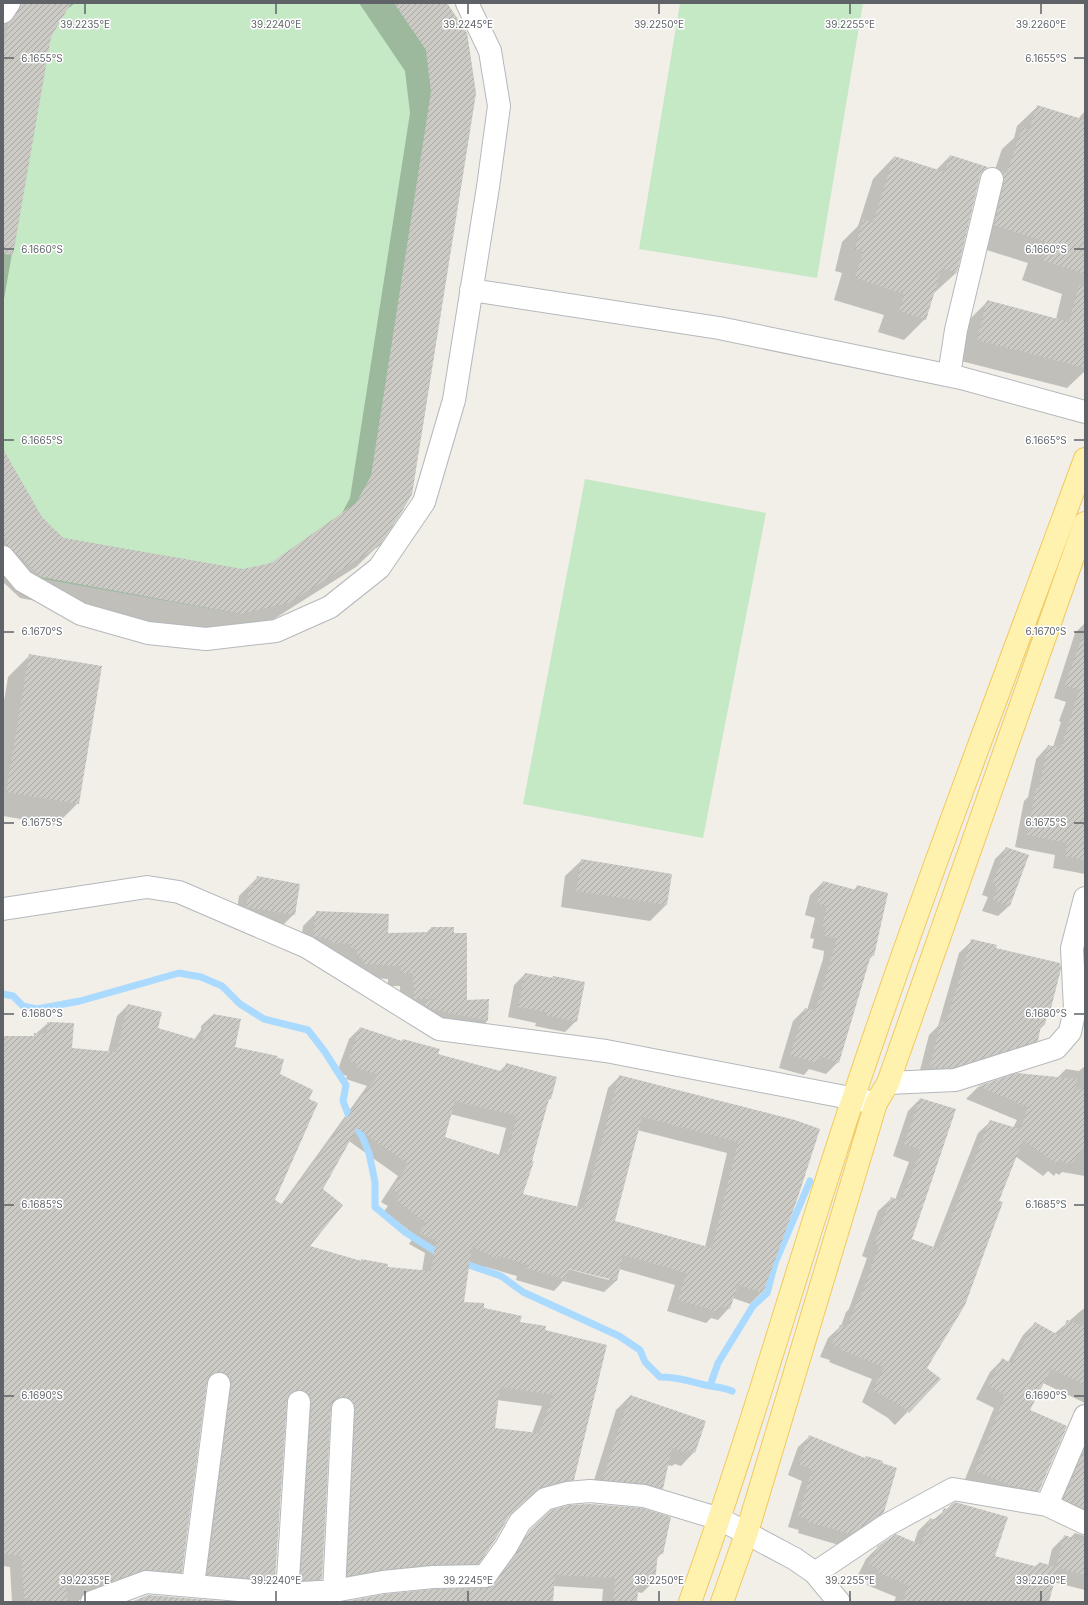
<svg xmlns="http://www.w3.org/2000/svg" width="1088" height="1605" font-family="Inter,sans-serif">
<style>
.garden{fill:#c5e8c5}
.shadow{fill:#0003;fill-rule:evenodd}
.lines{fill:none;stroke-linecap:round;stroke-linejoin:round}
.stream{stroke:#aadaff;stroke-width:7}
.building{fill:url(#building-hatch);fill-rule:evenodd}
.minor-casing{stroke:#b5b8bc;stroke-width:24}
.major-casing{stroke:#f2c960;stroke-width:24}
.minor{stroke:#fff;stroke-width:22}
.major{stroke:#fff2af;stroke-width:22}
.ticks{fill:none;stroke:#5f6368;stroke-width:1.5}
.ticks-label{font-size:10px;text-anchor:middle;fill:#5f6368;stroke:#fff;stroke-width:3;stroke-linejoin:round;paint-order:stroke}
</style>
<defs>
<pattern id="building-hatch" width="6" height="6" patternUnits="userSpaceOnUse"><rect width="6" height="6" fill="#cccac5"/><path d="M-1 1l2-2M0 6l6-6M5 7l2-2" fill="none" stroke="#a9a8a4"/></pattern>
</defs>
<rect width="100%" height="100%" fill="#f1efe8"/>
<path class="garden" d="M20 3H447L467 33 476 93 412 494 385 542 289 603 241 614 43 579 6 544 3 538V51L8 23Z
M680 3H863L817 278 639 249Z
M585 479 766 513 703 838 523 804Z"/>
<path class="shadow" d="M12 3H75L66 10 50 37 3 305V19Z
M359 3H446L378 546 356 567 266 624 219 635 20 598 3 582V451L42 518 63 538 243 570 272 564 341 515 350 498 410 113 405 71Z
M1038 106 1078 119 1085 111V371L1067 388 957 360 967 322 988 301 1056 319 1062 294 1022 280 1028 263 974 246 990 184 1002 149 1014 138 1017 126Z
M950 156 986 168 979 176 956 273 933 294 925 319 904 340 878 332 884 315 834 300 842 273 835 271 842 242 858 226 873 179 894 157 936 170Z
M1085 623V874L1053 868 1055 855 1015 847 1024 801 1028 797 1036 759 1048 746 1053 747 1061 722 1059 721 1066 702 1054 698 1075 633Z
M29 656 78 803 56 825 3 816V707L8 677Z
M1006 848 1028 855 1009 906 998 916 982 911 988 897 982 895 995 859Z
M582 860 671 875 666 905 650 921 561 907 565 876Z
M257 878 294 914 283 925 236 917 239 896Z
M823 882 854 890 857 886 873 955 869 960 838 1062 826 1074 809 1069 804 1075 779 1068 793 1021 805 1009 807 1010 823 959 824 951 812 948 814 939 810 938 815 918 805 915 810 895Z
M317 912 387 934 426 933 431 928H453L466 1001 487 1021 474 1034 401 1012 400 986H388V979L350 977 300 949 303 926Z
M1085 914V960L1076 959Z
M972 941 1050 1012 1046 1015 1044 1025 1039 1030 1037 1040 1025 1052 918 1078 929 1035 938 1026 959 953Z
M525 974 551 979 553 977 576 1021 565 1032 535 1026 536 1023 508 1017 514 985Z
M128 1005 156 1029 194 1040 201 1030V1026L213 1015 234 1048 279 1075 273 1200 281 1205 367 1086 346 1079 347 1076 337 1072 349 1039 360 1028 401 1042 403 1040 437 1055 499 1072 507 1064 550 1099 547 1102 522 1195 577 1207 608 1088 620 1076 795 1121 762 1292 750 1304 733 1298 729 1308 718 1320 711 1318 706 1323 667 1311 675 1285 619 1269 616 1281 604 1292 563 1281 554 1291 516 1280 517 1276 486 1267 484 1269 469 1262 463 1303 544 1330 573 1479 561 1491 551 1492 524 1501 508 1516 478 1563 466 1575 336 1587 339 1410 331 1408H330L321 1579 310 1590 289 1592 295 1403 287 1401H286L274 1580 263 1592 196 1586 208 1383H205L181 1572 170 1584 129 1581 79 1600V1602H12L10 1567 3 1566V1037H32L48 1023 71 1049 108 1052 117 1016ZM450 1114 506 1128 499 1155 444 1137ZM637 1130 727 1153 705 1247 613 1221ZM349 1141 398 1176 381 1202 388 1206 384 1211 415 1235 409 1244 425 1253 422 1271 387 1268 308 1247 322 1190ZM564 1266 609 1278V1280L564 1268ZM497 1400 542 1406 532 1433 494 1429Z
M1085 1066V1176L1062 1172 1059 1175 1056 1173 1054 1176 1048 1171 1043 1176 1015 1156 925 1368 939 1379 895 1425 888 1418 862 1402 872 1379 829 1362 830 1360 820 1357 828 1338 841 1326 846 1312 849 1309 867 1258 862 1256 878 1211 891 1199 895 1200 909 1162 893 1156 908 1111 920 1099 955 1110 911 1240 933 1248 978 1133 991 1121 1013 1128 1017 1120 966 1099 978 1087 1017 1074 1057 1078 1066 1069 1079 1071Z
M1083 1309 1085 1310V1403L1043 1383 1028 1411 1039 1490 1026 1503 963 1484 994 1408 976 1399 990 1372 1002 1360 1008 1362 1023 1335 1035 1323 1054 1334Z
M630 1396 694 1452 681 1466 675 1464 672 1466 667 1465 662 1488 649 1502 590 1493 616 1410Z
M1085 1429V1534L1051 1511Z
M809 1437 864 1459 884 1512 872 1523 839 1545 798 1533 799 1530 788 1527 802 1481 788 1475 798 1447Z
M950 1506 954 1602H894L896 1597 867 1585 868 1582 857 1577 866 1559 878 1547 914 1543 918 1531 930 1519 933 1520Z
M531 1531 662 1553 656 1559 654 1581 642 1593 637 1592 636 1602H602L603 1589 553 1586 552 1602H349L485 1590 491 1587 505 1567 519 1543Z
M1075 1533 1085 1536V1590L1053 1582 1048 1602H977L1040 1563 1048 1566 1052 1549 1065 1536 1070 1538Z"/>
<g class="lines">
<path class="stream" d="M3 994 13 996 23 1006 37 1009 80 1001 179 973 201 977 222 986 240 1004 264 1019 308 1030 325 1052 346 1085 343 1101 350 1119 362 1136 369 1153 375 1182V1207L405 1232 441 1255
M460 1262 501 1276 523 1292 619 1336 640 1350 645 1362 660 1377C680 1377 691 1382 710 1386 718 1387 725 1388 732 1391
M710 1386 718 1363 753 1306 767 1293 775 1263 810 1181"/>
</g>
<path class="building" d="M21 3H71L51 37 13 255 3 254V51L8 23 19 10Z
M394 3H447L467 33 476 93 412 494 401 513 379 546 289 603 241 614 41 577 6 544 3 538V449L42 517 63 538 243 569 271 563 356 503 371 476 431 92 426 50Z
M1037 105 1085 120V274L1042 260 1048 243 994 225 1004 182 1001 171 1007 173 1022 127 1029 130Z
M950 155 988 167 983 170 980 176 957 273 942 268 926 320 899 311 904 294 855 278 863 252 855 249 863 219 873 222 894 156 945 172Z
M1079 285 1085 286V368L977 340 987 300 1069 322Z
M1082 637H1085V860L1065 856 1067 843 1027 835 1036 788H1039L1048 745 1061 748 1079 690 1065 685Z
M29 654 102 666 79 804 6 792Z
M1006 847 1029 855 1010 906 993 900 998 886 992 885Z
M581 859 672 874 667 905 576 891Z
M257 876 300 884 295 915 246 907 250 884 255 886Z
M823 881 856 890 857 885 888 893 874 956 871 955 839 1063 819 1056 817 1063 790 1055 805 1008 815 1011 835 946 836 938 823 935 826 927 822 926 827 906 817 903Z
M316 911 389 914 388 933 431 932V927H454V933H467V1000L489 999 488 1021 431 1009 425 1006 426 1000 441 999H414L413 973H401V966L362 964 363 957H357V950L351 948V944L332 943V940L313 936Z
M971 939 997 945 996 948 1060 963 1061 969 1050 1012 1048 1011 1045 1025H1041L1038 1041 953 1068H936L930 1066 941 1021 946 1023Z
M525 973 553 978V976L585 982 577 1022 545 1015 546 1012 518 1007Z
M128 1004 162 1012 158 1028 202 1041 205 1024 210 1025 213 1014 241 1019 235 1047 278 1056 277 1058 284 1059 280 1074 313 1090 309 1099 318 1103 275 1200 283 1205 378 1075 357 1068 358 1064 348 1061 360 1027 402 1041 403 1039 440 1049 438 1054 504 1072 506 1063 557 1077 551 1099H549L532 1161H534L523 1194 584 1208 619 1075 795 1120 820 1129 798 1197 763 1293 738 1285 730 1309 721 1306 718 1312 678 1300 686 1273 623 1255 617 1281 569 1269 566 1280 527 1268 528 1265 498 1256 496 1259 472 1246 464 1302 484 1303V1308L522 1316 520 1322 546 1326 545 1330 607 1345 574 1480 564 1481 537 1490 509 1516 495 1540 479 1564 432 1565 382 1570 347 1576 355 1410 354 1404 350 1399 343 1397 337 1398 333 1402 331 1408 322 1579 300 1581 311 1403 310 1397 306 1392 299 1390 293 1391 289 1395 287 1401 275 1580 207 1575 231 1386V1380L227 1374 220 1372 214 1373 209 1376 207 1382 182 1573 147 1570 112 1581 100 1580 66 1583 68 1602H30V1598H24L21 1556 3 1554V1036H34V1033L47 1034V1022L74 1023 72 1048 116 1052ZM455 1101 517 1116 507 1153 504 1152 503 1156 445 1137ZM642 1117 738 1142 712 1248 615 1221ZM357 1128 408 1164 392 1190 399 1194 395 1199 426 1223 420 1233 436 1241 431 1271 388 1267V1264L361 1259V1261L310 1246 343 1205 323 1189ZM500 1387 553 1395 539 1433 495 1428Z
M1017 1073 1077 1079 1075 1090 1085 1088V1145L1072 1163 1069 1161 1067 1164 1060 1159 1057 1164 1023 1140 999 1201 1003 1202 965 1305 927 1368 941 1379 909 1413 901 1406 873 1390 884 1367 841 1350 842 1348 832 1344 840 1325 847 1327 858 1299H860L879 1245 874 1244 891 1197 901 1201 921 1150 904 1144 920 1098 956 1109 912 1239 939 1249 990 1120 1020 1129 1028 1107 978 1086Z
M1067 1320 1085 1326V1385L1051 1369 1030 1410 1067 1426 1039 1491 1012 1486 975 1471 1005 1395 988 1386 1002 1358 1012 1364 1035 1322 1060 1336Z
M630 1395 706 1421 695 1453 688 1450 686 1453 672 1448 663 1489 645 1484 602 1480Z
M809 1435 865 1458 866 1456 883 1461 882 1463 897 1468 884 1512 850 1534 808 1522 809 1520 798 1516 812 1470 798 1464Z
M1085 1448V1509L1063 1499Z
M955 1502 1008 1517 995 1556 1038 1567 1039 1562 1056 1567 1064 1535 1085 1542V1575L1058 1568 1049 1602H902L908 1585 878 1573 880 1570 869 1565 878 1546 896 1534 921 1545 930 1518 939 1521 944 1508 948 1510 950 1505Z
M590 1504 642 1508 671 1517 663 1554 658 1553 655 1582 639 1580 637 1602H613L615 1578 555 1575 553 1602H343L385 1594 434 1589 490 1587 516 1554 530 1530 551 1510 569 1505Z
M148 1595 234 1602H131Z"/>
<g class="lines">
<g class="minor-casing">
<path id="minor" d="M3 12 9 3
M471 290 719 328 961 378 1085 412
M949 375 956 330 992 179
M3 557 23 581 81 614 148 633 206 639 276 631 330 607 379 568 424 502 454 400 488 187 499 106 490 51 467 3
M3 909 147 887 179 892 307 947 439 1029 606 1051 876 1103
M888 1083 955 1080 1056 1048 1070 1032 1075 1009 1072 948 1085 898
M1047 1505 1085 1416
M815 1573 885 1526 953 1489 1047 1505 1085 1523
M193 1585 219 1384
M334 1591 343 1409
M287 1594 299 1402
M92 1602 146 1582 287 1594 334 1591 383 1582 433 1577 485 1576 506 1547 520 1522 545 1499 567 1493 590 1491 644 1496 720 1519 795 1559 815 1573 839 1602"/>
</g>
<g class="major-casing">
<path id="major" d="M690 1602C750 1436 797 1266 853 1099 925 884 1007 672 1085 459
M722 1602 747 1532 876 1103 888 1083 1085 523"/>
</g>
<use href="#minor" class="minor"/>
<use href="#major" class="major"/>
</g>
<path class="ticks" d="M85 4V14M276 4V14M468 4V14M659 4V14M850 4V14M1041 4V14M4 58H14M1074 58H1084M4 249H14M1074 249H1084M4 440H14M1074 440H1084M4 632H14M1074 632H1084M4 823H14M1074 823H1084M4 1014H14M1074 1014H1084M4 1205H14M1074 1205H1084M4 1396H14M1074 1396H1084M85 1591V1601M276 1591V1601M468 1591V1601M659 1591V1601M850 1591V1601M1041 1591V1601"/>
<g class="ticks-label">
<text x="85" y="28">39.2235°E</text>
<text x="276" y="28">39.2240°E</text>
<text x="468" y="28">39.2245°E</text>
<text x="659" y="28">39.2250°E</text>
<text x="850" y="28">39.2255°E</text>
<text x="1041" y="28">39.2260°E</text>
<text x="42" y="62">6.1655°S</text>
<text x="1046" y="62">6.1655°S</text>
<text x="42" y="253">6.1660°S</text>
<text x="1046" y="253">6.1660°S</text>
<text x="42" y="444">6.1665°S</text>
<text x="1046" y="444">6.1665°S</text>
<text x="42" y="635">6.1670°S</text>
<text x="1046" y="635">6.1670°S</text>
<text x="42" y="826">6.1675°S</text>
<text x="1046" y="826">6.1675°S</text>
<text x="42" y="1017">6.1680°S</text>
<text x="1046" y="1017">6.1680°S</text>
<text x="42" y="1208">6.1685°S</text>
<text x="1046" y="1208">6.1685°S</text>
<text x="42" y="1399">6.1690°S</text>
<text x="1046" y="1399">6.1690°S</text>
<text x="85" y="1584">39.2235°E</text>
<text x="276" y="1584">39.2240°E</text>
<text x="468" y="1584">39.2245°E</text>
<text x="659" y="1584">39.2250°E</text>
<text x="850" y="1584">39.2255°E</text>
<text x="1041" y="1584">39.2260°E</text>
</g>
<rect width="1088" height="1605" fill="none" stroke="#5f6368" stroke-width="8"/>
</svg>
